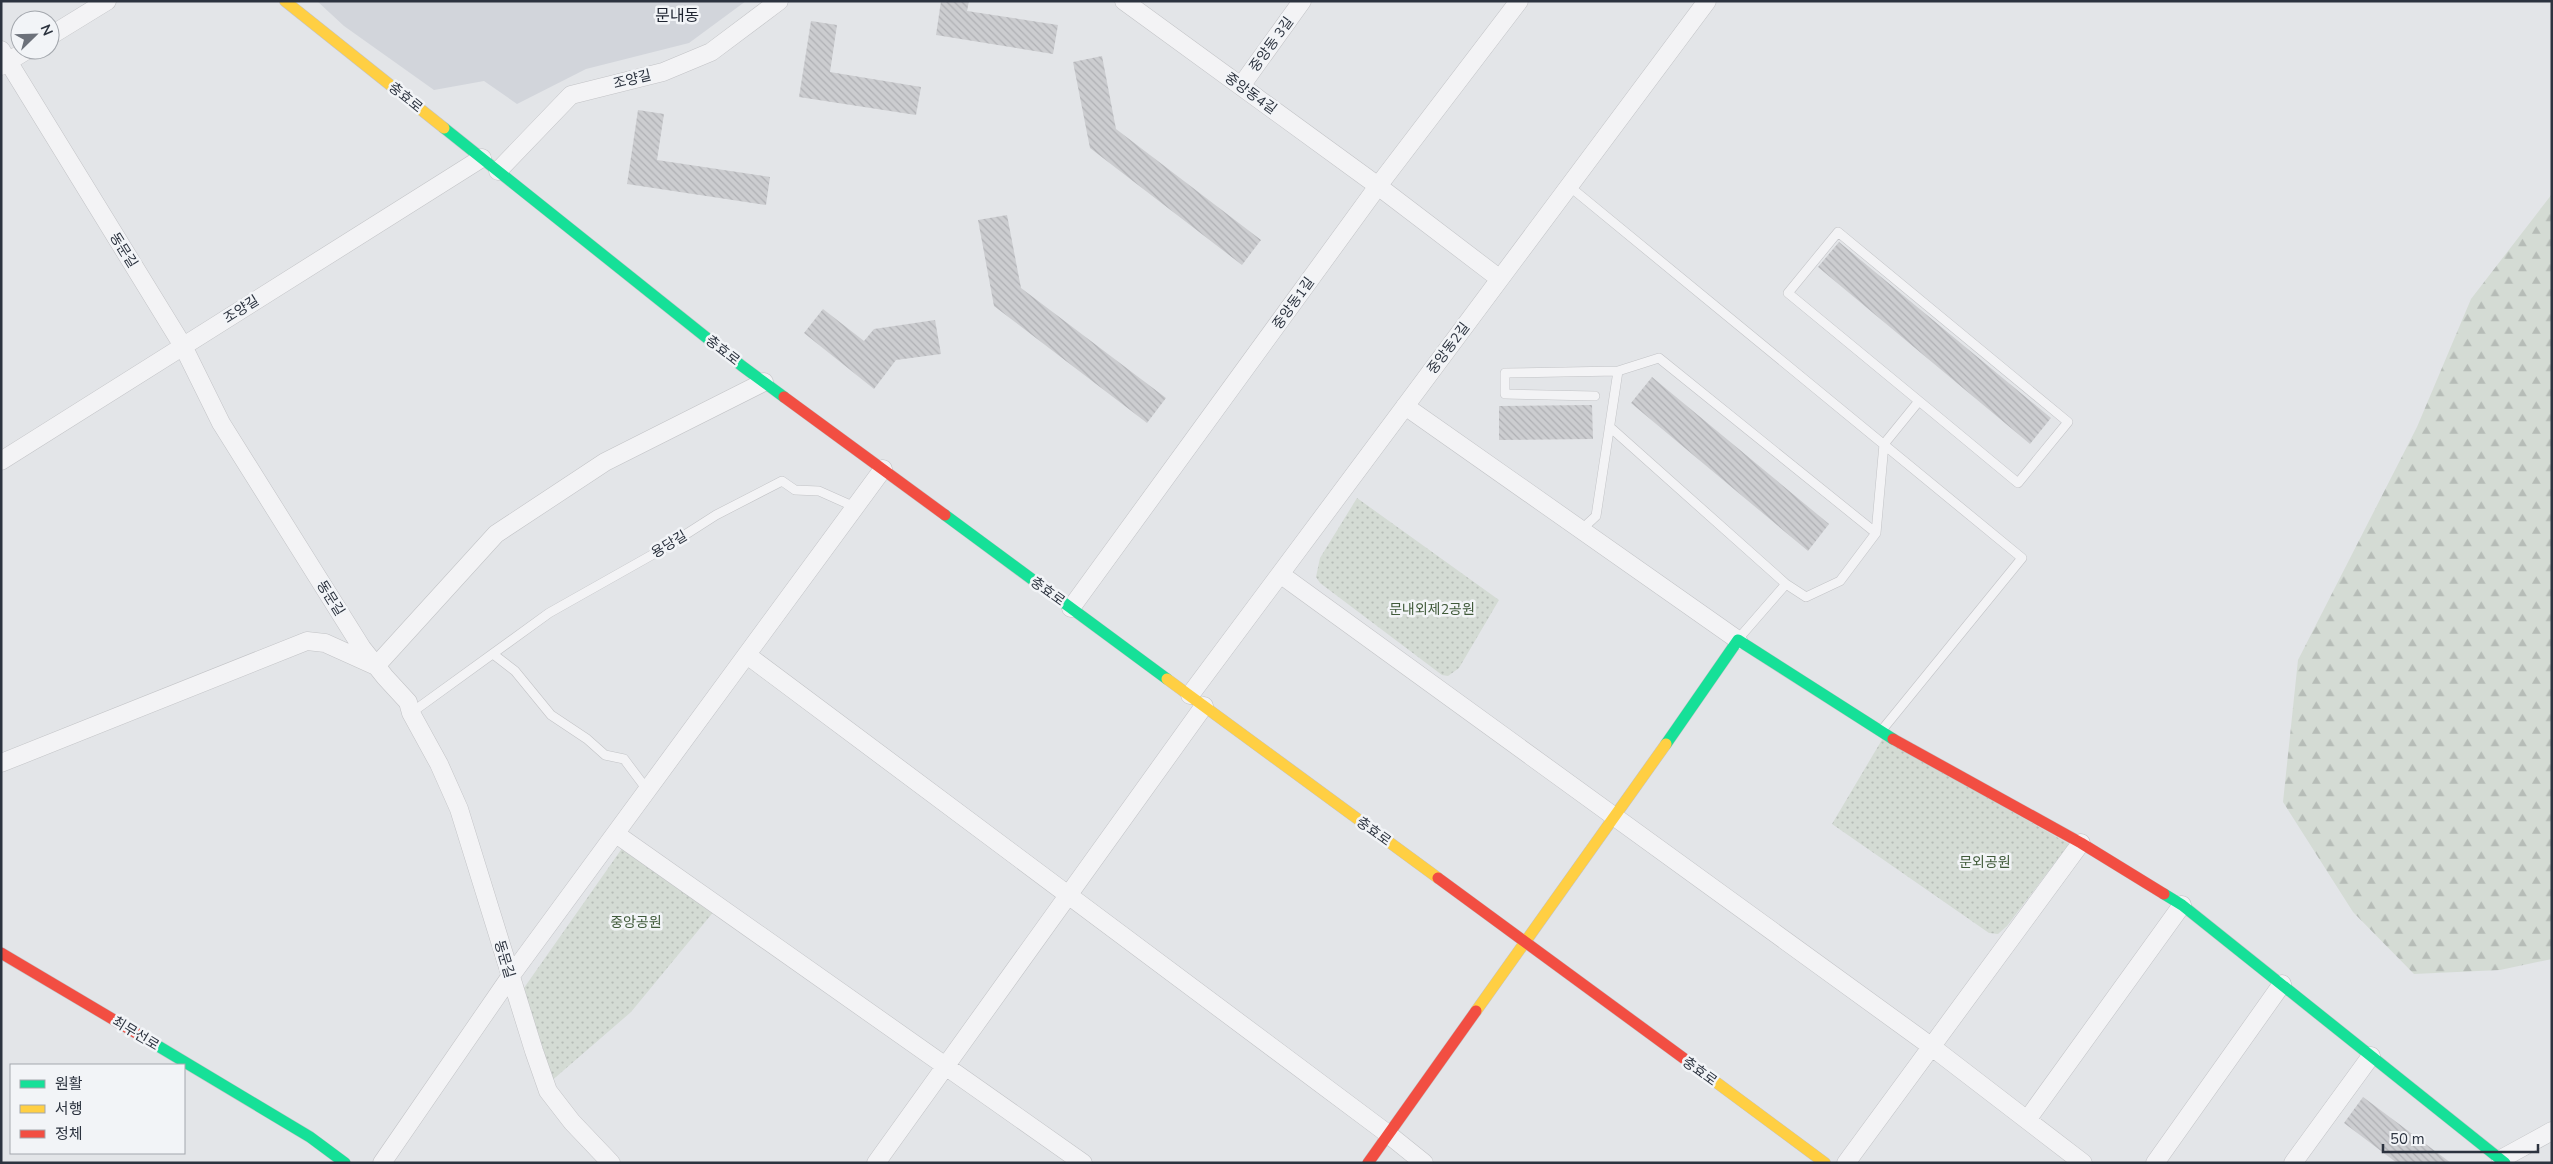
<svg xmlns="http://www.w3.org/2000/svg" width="2553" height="1164" font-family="'Nunito Sans','Noto Sans KR',sans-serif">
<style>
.built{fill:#d2d5db}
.grass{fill:url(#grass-dots)}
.forest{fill:url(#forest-firs)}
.building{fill:url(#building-back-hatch)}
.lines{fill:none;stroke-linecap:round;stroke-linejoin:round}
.lane-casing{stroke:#c2c3c6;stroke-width:10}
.street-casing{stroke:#c2c3c6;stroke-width:19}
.fast-casing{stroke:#c2c3c6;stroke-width:12}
.slow-casing{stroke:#c2c3c6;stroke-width:12}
.jam-casing{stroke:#c2c3c6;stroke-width:12}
.lane{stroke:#f3f3f5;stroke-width:9}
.street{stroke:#f3f3f5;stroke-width:18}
.fast{stroke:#16e098;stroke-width:11}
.slow{stroke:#ffcf43;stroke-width:11}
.jam{stroke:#f24e42;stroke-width:11}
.labels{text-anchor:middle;stroke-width:5;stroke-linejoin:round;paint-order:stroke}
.street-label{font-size:14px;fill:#2c333f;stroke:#f2f4f7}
.park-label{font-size:14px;fill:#405a3a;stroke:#f2f4f7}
.quarter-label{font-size:16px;fill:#1e2430;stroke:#f2f4f7}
</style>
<defs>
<pattern id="grass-dots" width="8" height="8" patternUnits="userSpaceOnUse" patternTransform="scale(1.25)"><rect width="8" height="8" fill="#d4dbd4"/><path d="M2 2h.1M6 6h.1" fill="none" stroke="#b6bcb7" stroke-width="1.8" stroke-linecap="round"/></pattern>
<pattern id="forest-firs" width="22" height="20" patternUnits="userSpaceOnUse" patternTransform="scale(1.25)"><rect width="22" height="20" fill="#d4dbd4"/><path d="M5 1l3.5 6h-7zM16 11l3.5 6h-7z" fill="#b6bcb7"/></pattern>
<pattern id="building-back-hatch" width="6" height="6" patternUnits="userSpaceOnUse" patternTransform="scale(1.25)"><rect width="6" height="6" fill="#cccdd0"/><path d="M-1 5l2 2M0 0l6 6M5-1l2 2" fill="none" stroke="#afb0b4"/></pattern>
</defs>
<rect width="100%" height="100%" fill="#e3e5e8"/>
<path class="built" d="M317 1H746L689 43 586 69 517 104 484 81 434 90 344 26Z"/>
<path class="grass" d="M1357 498 1499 600 1459 668 1448 676 1442 675 1320 583 1316 577 1320 558Z
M1883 738 2069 844 2007 926 1998 934 1989 933 1832 824Z
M623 847 715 910 631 1012 549 1083 519 995Z"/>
<path class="forest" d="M2552 194V959L2500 970 2414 974 2353 912 2283 802 2298 660 2417 427 2471 299Z"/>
<path class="building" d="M941 1H969L967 11 1058 25 1053 54 936 35Z
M811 21 837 25 830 72 921 87 916 115 799 97Z
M1102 56 1116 129 1261 240 1242 265 1090 148 1073 62Z
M638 110 664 114 657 160 770 177 766 205 627 184Z
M1007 215 1021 288 1166 398 1147 423 994 306 978 220Z
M1839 242 2051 418 2030 444 1818 267Z
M823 309 864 341 874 329 935 320 941 354 896 360 874 389 804 333Z
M1652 377 1829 524 1808 551 1631 403Z
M1592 405 1593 439 1499 440V406Z
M2363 1097 2451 1163H2397L2344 1123Z"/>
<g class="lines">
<g class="lane-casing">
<path id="lane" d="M1569 186 2022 558 1882 730
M1595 396 1505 394V373L1618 371
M1611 428 1786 584
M1581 530 1596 516 1618 371 1659 358 1876 533
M1739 638 1786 584 1806 597 1840 581 1876 533 1884 444 1919 401 2018 483 2068 422 1838 232 1788 293 1919 401
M493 654 515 671 551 715 587 739 605 755 624 759 648 791
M411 713 549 613 666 547 716 515 782 481 795 490 819 491 855 507"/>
</g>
<g class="street-casing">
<path id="street" d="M1124 1 1378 186 1500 279
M50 36 107 1
M1 50 183 346 221 423 362 648 385 677 408 702 411 713 439 764 459 809 534 1051 548 1091 572 1122 611 1163
M1 66 27 50
M1241 86 1302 1
M498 171 571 95 663 72 711 52 779 1
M1405 406 1738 640
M1 461 482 158
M1280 574 1932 1047 2083 1163
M1071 608 1378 186 1519 1
M747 655 1388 1134 1424 1163
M1190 695 1707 1
M1 763 307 641 325 643 376 666 496 534 605 462 764 382
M616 834 1083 1163
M2027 1120 2182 905
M2501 1159 2552 1131
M382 1163 510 977 883 469
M876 1163 1204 706
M1846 1163 2081 843
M2155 1163 2282 984
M2293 1163 2371 1056"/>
</g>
<g class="fast-casing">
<path id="fast" d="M444 128 742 366 784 397
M945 515 1167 679
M1666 744 1738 640 1893 739
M2164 894 2182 905 2505 1163
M153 1043 310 1137 345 1163"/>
</g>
<g class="slow-casing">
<path id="slow" d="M285 1 444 128
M1167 679 1438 878
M1476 1011 1666 744
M1701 1071 1825 1163"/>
</g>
<g class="jam-casing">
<path id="jam" d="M784 397 945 515
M1893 739 2081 843 2164 894
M1438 878 1701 1071
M1 953 153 1043
M1368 1163 1476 1011"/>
</g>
<use href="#lane" class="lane"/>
<use href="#street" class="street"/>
<use href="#fast" class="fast"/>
<use href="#slow" class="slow"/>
<use href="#jam" class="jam"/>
</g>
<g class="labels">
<g class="street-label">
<text transform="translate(1271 44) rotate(-54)" y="5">중앙동 3길</text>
<text transform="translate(632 79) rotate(-14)" y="5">조양길</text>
<text transform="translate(1251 93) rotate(36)" y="5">중앙동4길</text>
<text transform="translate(406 97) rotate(39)" y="5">충효로</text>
<text transform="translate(124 250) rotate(58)" y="5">동문길</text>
<text transform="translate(1293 303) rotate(-54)" y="5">중앙동1길</text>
<text transform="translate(241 309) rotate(-32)" y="5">조양길</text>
<text transform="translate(1448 348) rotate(-53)" y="5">중앙동2길</text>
<text transform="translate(723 350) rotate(38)" y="5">충효로</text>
<text transform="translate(669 544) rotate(-31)" y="5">용당길</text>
<text transform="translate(1048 591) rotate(36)" y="5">충효로</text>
<text transform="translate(331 598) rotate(58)" y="5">동문길</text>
<text transform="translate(1374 831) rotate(36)" y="5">충효로</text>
<text transform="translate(505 959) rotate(73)" y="5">동문길</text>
<text transform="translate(136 1033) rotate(31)" y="5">최무선로</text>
<text transform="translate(1700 1071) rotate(36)" y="5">충효로</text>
</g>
<g class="park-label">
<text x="1432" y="614">문내외제2공원</text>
<text x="1985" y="867">문외공원</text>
<text x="636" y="927">중앙공원</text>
</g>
<g class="quarter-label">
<text x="677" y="21">문내동</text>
</g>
</g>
<rect width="2553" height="1164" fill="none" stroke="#2c333f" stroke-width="5"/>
<rect x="10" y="1064" width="175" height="90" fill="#f2f4f7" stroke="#a3a7ad"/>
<rect x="20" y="1080" width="25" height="8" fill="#16e098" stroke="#a3a7ad"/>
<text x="55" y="1089" font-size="15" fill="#2c333f">원활</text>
<rect x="20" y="1105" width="25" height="8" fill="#ffcf43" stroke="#a3a7ad"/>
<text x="55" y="1114" font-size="15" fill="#2c333f">서행</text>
<rect x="20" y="1130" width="25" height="8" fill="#f24e42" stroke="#a3a7ad"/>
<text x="55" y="1139" font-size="15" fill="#2c333f">정체</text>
<g transform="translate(35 35) rotate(67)"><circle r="24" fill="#f2f4f7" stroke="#a3a7ad"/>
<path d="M0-4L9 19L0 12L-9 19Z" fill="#6c717a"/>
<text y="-8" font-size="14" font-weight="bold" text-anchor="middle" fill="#2c333f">N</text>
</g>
<path d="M2383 1144v8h155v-8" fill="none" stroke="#2c333f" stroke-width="2.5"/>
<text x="2390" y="1144" font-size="15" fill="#2c333f" stroke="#f2f4f7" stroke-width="4" paint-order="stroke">50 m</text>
</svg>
